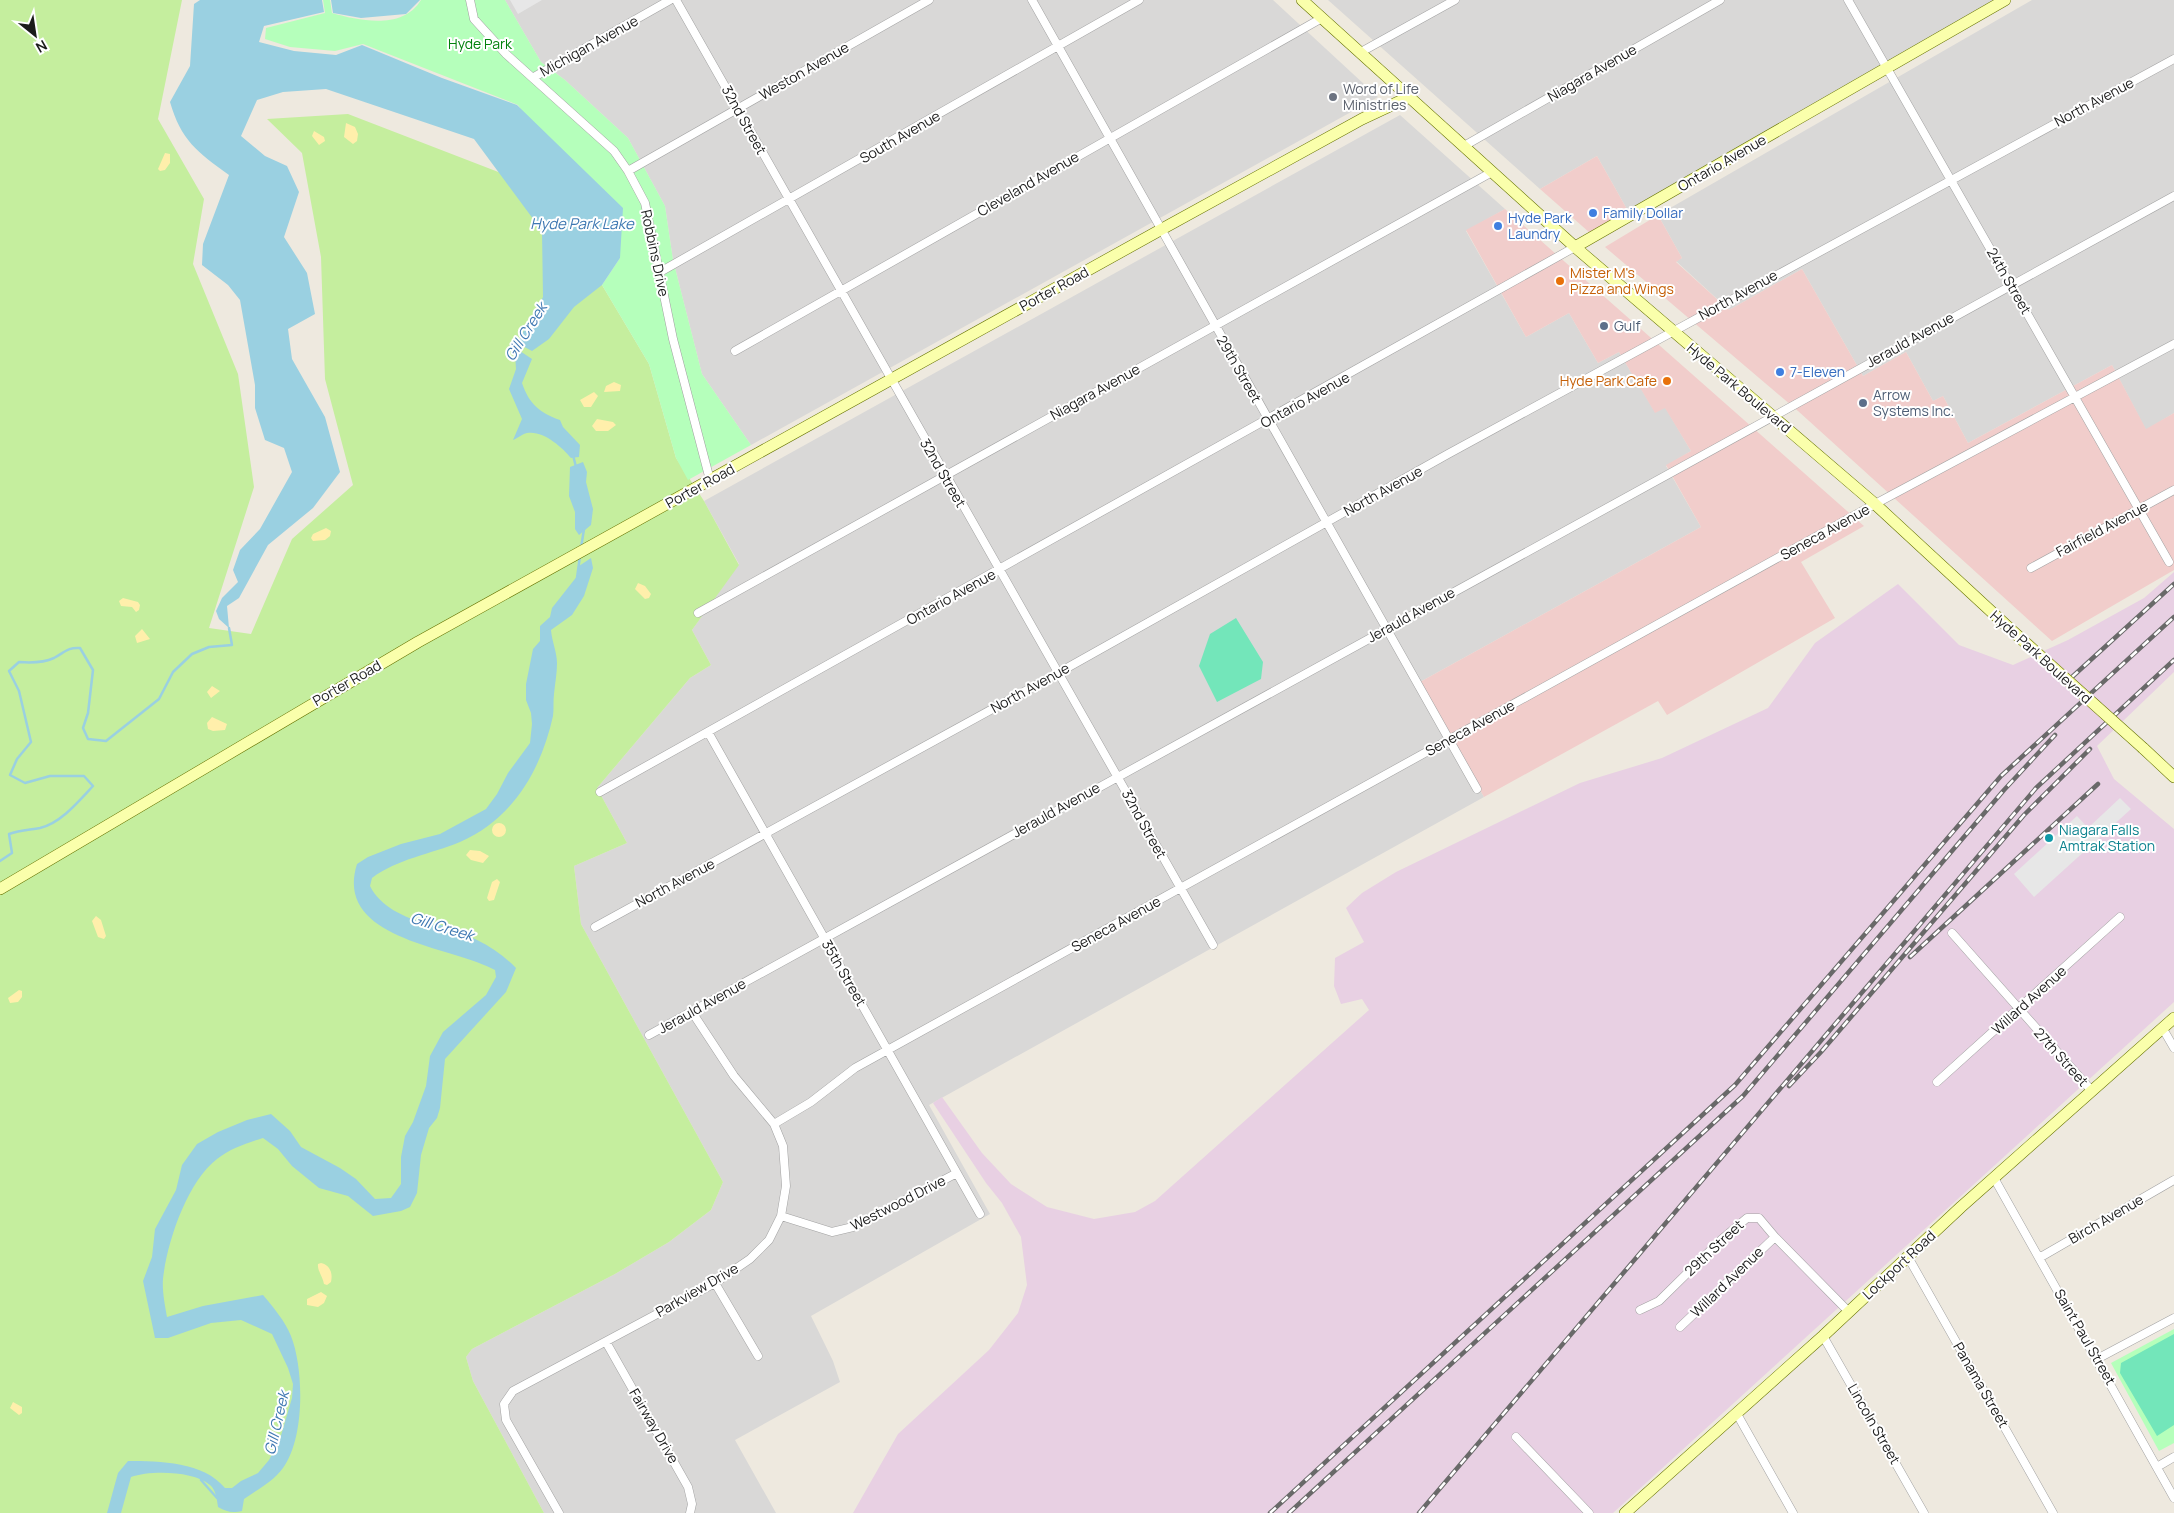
<svg xmlns="http://www.w3.org/2000/svg" width="2174" height="1513" font-family="Manrope,sans-serif">
<style>
.residential{fill:#d9d8d7}
.commercial{fill:#f1cdcb}
.industrial{fill:#e8d0e3}
.grass{fill:#c5ee9e}
.sand{fill:#ffefab}
.park{fill:#b5ffbb}
.pitch{fill:#73e6ba}
.parking{fill:#e7e7e7}
.water{fill:#9ad0e1}
.lines{fill:none;stroke-linecap:round;stroke-linejoin:round}
.stream{stroke:#9ad0e1;stroke-width:2.5}
.street-casing{stroke:#a2a2a2;stroke-width:9}
.secondary-casing{stroke:#667300;stroke-width:12}
.street{stroke:#fff;stroke-width:8}
.secondary{stroke:#faffab;stroke-width:11}
.rail-casing{stroke:#696969;stroke-width:4.5}
.rail{stroke:#fff;stroke-width:2.5;stroke-dasharray:8;stroke-linecap:butt}
.secondary-bridge-casing{stroke:#667300;stroke-width:12;stroke-linecap:butt}
.secondary-bridge{stroke:#faffab;stroke-width:11}
.worship-dot{fill:#6b7280;stroke:#fff;stroke-width:2}
.shop-dot{fill:#3f7fe0;stroke:#fff;stroke-width:2}
.food-dot{fill:#e8710a;stroke:#fff;stroke-width:2}
.service-dot{fill:#5c6f8a;stroke:#fff;stroke-width:2}
.culture-dot{fill:#0f9aa8;stroke:#fff;stroke-width:2}
.labels{text-anchor:middle;stroke-width:4;stroke-linejoin:round;paint-order:stroke}
.park-label{font-size:14px;fill:#01810c;stroke:#fff}
.street-label{font-size:14px;fill:#1b1b1b;stroke:#fff}
.worship-label{font-size:14px;fill:#5b616d;stroke:#fff;text-anchor:start}
.shop-label{font-size:14px;fill:#366cbe;stroke:#fff;text-anchor:start}
.food-label{font-size:14px;fill:#c56008;stroke:#fff;text-anchor:start}
.service-label{font-size:14px;fill:#4e5e75;stroke:#fff;text-anchor:start}
.culture-label{font-size:14px;fill:#0d838f;stroke:#fff;text-anchor:start}
.water-label{font-size:15px;font-style:italic;fill:#3f78b2;stroke:#fff}
</style>
<rect width="100%" height="100%" fill="#eee9df"/>
<path class="residential" d="M505 0H1273L1378 97 751 445 702 374 673 260 665 206 628 138 565 80 541 62Z
M1328 0H1995L1628 211 1597 156 1540 189Z
M2032 0H2174V413L2146 430 2112 365 1968 443 1943 396 1933 401 1906 352 1863 376 1802 269 1729 310 1676 261 1682 258 1658 215Z
M1400 115 1505 209 1466 231 1526 337 1569 313 1598 363 1619 352 1655 412 1665 407 1691 451 1666 466 1701 527 1420 682 1484 797 929 1105 990 1214 811 1316 833 1361 840 1382 735 1440 776 1513H544L473 1381 466 1357 472 1349 615 1274 669 1242 711 1210 723 1182 581 924 574 866 627 843 597 788 690 678 711 665 692 630 739 564 704 501Z"/>
<path class="commercial" d="M1597 156 1628 211 1590 233 1540 189Z
M1505 209 1864 526 1801 562 1835 618 1667 715 1658 701 1484 797 1420 682 1701 527 1666 465 1691 451 1665 408 1655 413 1619 352 1598 363 1569 313 1526 337 1466 230Z
M1658 215 1682 258 1676 262 1729 310 1802 269 1863 376 1906 352 1933 401 1943 396 1968 443 2112 365 2146 429 2174 413V570L2052 641 1798 411 1605 247Z"/>
<path class="industrial" d="M2174 572V672L2097 746 2114 779 2174 829V1002L1613 1513H853L898 1434 989 1350 1018 1313 1027 1285 1021 1237 1002 1203 986 1183 933 1103 942 1097 982 1153 1011 1184 1047 1207 1094 1219 1135 1212 1155 1201 1369 1010 1362 999 1341 1004 1334 986 1335 958 1364 942 1346 908 1362 893 1396 872 1580 783 1662 758 1768 708 1815 643 1898 584 1959 645 2013 665 2068 640 2144 598Z"/>
<path class="grass" d="M0 0H182L158 119 204 199 193 264 238 374 254 487 209 628 251 634 292 539 353 485 325 379 321 257 302 153 267 119 348 114 532 185 590 278 602 285 649 364 676 458 704 501 739 565 692 630 711 665 690 678 597 788 627 843 574 866 581 924 723 1182 711 1210 669 1242 615 1274 472 1349 466 1357 473 1381 544 1513H0Z"/>
<path class="sand" d="M346 123 355 127 358 134 357 141 353 144 344 137Z
M314 131 324 137 325 141 319 145 312 136Z
M165 153 170 154V163L165 170 160 171 158 169Z
M614 382 621 385 620 391 604 392 606 386Z
M594 392 598 396 591 407H584L580 400Z
M597 419 613 422 616 425 608 431H596L592 426Z
M326 528 331 531 330 536 325 540 313 541 311 538 313 534Z
M638 583 645 586 651 594 649 598 645 599 635 589Z
M123 598 138 602 140 605 139 610 136 612 132 607 121 606 119 601Z
M142 629 150 639 137 643 135 636Z
M212 686 220 691 211 698 207 692Z
M212 717 227 724 225 730 213 731 208 729 207 723Z
M492 830a7 7 0 1 1 14 0a7 7 0 1 1-14 0Z
M470 850 480 851 489 856 483 863 471 860 466 855Z
M497 879 500 882 494 900 489 901 487 898 492 882Z
M96 916 101 920 106 936 104 939 98 937 92 921Z
M19 990 22 991V997L18 1002 10 1003 8 998Z
M321 1263C330 1265 333 1273 331 1282L327 1285 324 1284C323 1277 317 1270 318 1264Z
M321 1292 327 1296 324 1303 318 1307 307 1305V1299Z
M13 1402 22 1407V1413L19 1415 10 1408Z"/>
<path class="park" d="M323 0H330L332 13C360 21 403 30 421 0H505L541 62 565 80 628 138 665 206 673 260 702 374 751 445 688 480 676 458 649 364 602 285 620 258 518 105 363 44 335 51 290 47 265 39 266 28 325 13Z
M2174 1329V1443L2159 1451 2111 1363Z"/>
<path class="pitch" d="M1236 618 1263 662 1261 679 1217 702 1199 666 1210 634Z
M2174 1334V1425L2157 1436 2120 1373 2121 1363Z"/>
<path class="parking" d="M510 0H542L518 14Z
M2120 798 2131 809 2034 897 2014 874 2077 816 2088 828Z"/>
<path class="water" d="M200 0H322L324 12 264 26 259 42 294 51 336 55 362 45 442 78 517 105 623 208 620 258 602 285 574 307 549 339 532 351 517 343 543 297 542 231 474 139 326 89 283 92 257 100 241 136 265 156 287 166 299 192 284 237 307 273 315 314 288 329 292 359 325 417 340 472 313 508 268 545 239 598 227 606 229 628 219 619 216 611 222 598 238 582 233 570 240 550 260 529 292 472 284 448 265 440 255 408V385L240 300 228 285 202 265 203 244 229 175C197 152 181 140 170 102L190 66 194 4Z
M331 0H420L406 14 361 18 333 13Z
M520 351 532 359 522 383C529 404 540 413 560 420L563 427 580 445 579 457 571 458C562 447 543 430 527 433 522 434 518 438 513 440L522 419 509 389 516 369 515 354Z
M583 462 587 472 586 482 593 509 591 525 579 535 575 529V512L569 496 570 467Z
M591 558 593 568 584 596 572 615 551 630C552 642 557 652 557 663 557 674 555 683 554 694 553 701 554 709 553 716 541 770 513 819 460 842 431 854 397 859 372 878L370 886C380 906 404 918 426 923 431 924 436 923 441 925 469 935 495 946 516 968L506 992 445 1059 440 1108 437 1118 429 1128 421 1155 417 1193 410 1207 401 1211 373 1216 348 1196 319 1188 292 1166 278 1149 263 1138C247 1143 231 1148 217 1159 187 1182 167 1242 163 1279 162 1291 165 1306 167 1317L203 1306 263 1295C273 1307 285 1321 291 1336 304 1369 305 1438 283 1468 273 1482 258 1489 244 1499L242 1511C232 1513 227 1512 218 1507 217 1500 216 1490 210 1485 194 1471 151 1470 131 1477L121 1513H107L118 1473 128 1461C160 1461 204 1462 225 1488H232L241 1481 258 1473 269 1460 280 1439 292 1398 293 1384 288 1368 272 1334 241 1320 211 1323 168 1338H155L143 1281 152 1257 155 1229 176 1190 182 1165 197 1144 218 1132 247 1120 271 1114 290 1131 301 1147 340 1168 356 1179 375 1199 391 1198 401 1184V1157L405 1136 413 1122 426 1086 430 1056 443 1032 486 995 496 977 495 970C451 946 333 940 357 864L368 857 401 844 440 834 486 809 497 794 508 773 530 743 532 724 531 713 526 700V684L533 649 540 641V626L550 617 552 608 578 575 579 566Z"/>
<g class="lines">
<path class="stream" d="M573 455 576 467
M581 548 584 529
M577 578 580 556
M0 861 12 853 9 834C20 830 29 830 40 828 61 823 79 801 93 786L84 776H50L25 783 10 775 17 759 31 742 19 691 9 671 19 662C31 663 43 663 54 658 65 652 68 647 80 648L93 670 88 713 83 728 88 739 106 741 159 699 173 672 192 654 209 647 232 645 229 628
M201 1480 217 1498"/>
<g class="street-casing">
<path id="street" d="M470 0 474 19 506 54 614 151 628 171 645 203 673 339 710 480
M676 0 1213 945
M1032 0 1477 789
M1848 0 2169 562
M1361 52 1455 0
M534 77 670 0
M1464 146 1720 0
M628 171 929 0
M660 272 1139 0
M735 351 1322 18
M2031 568 2174 490
M698 613 1492 172
M708 732 980 1214
M600 792 1575 247
M595 927 1058 673 1448 454 2174 59
M1952 933 2091 1090
M2163 1029 2174 1048
M649 1035 2174 196
M1937 1082 2120 917
M774 1124 811 1102 855 1068 1875 504 2174 344
M1994 1178 2174 1498
M781 1216 832 1232 853 1227 957 1173
M1908 1257 2053 1513
M2039 1258 2174 1180
M715 1283 758 1356
M1640 1310 1659 1301 1722 1239 1747 1218H1759L1775 1237 1849 1312
M1680 1327 1775 1237
M1823 1336 1924 1513
M606 1342 688 1487 692 1504 690 1513
M2097 1359 2174 1318
M1737 1414 1793 1513
M1516 1437 1589 1513
M2157 1467 2174 1457
M559 1513 506 1420 504 1404 513 1391 715 1283 750 1259 769 1240 781 1216 786 1186 783 1146 774 1124 734 1076 692 1012"/>
</g>
<g class="secondary-casing">
<path id="secondary" d="M1302 0 1575 247 1875 504 2008 627
M1575 247 2005 0
M2143 748 2174 777
M0 889 418 642 1162 229 1362 119 1409 97
M1625 1513 1823 1336 1961 1207 2174 1018"/>
</g>
<use href="#street" class="street"/>
<use href="#secondary" class="secondary"/>
<g class="rail-casing">
<path id="rail" d="M2072 677 2174 584
M1910 957 2098 784
M1789 1086 1821 1052 2024 815 2090 749
M1270 1513 1735 1085 2001 776 2174 617
M1289 1513 1743 1096 2004 790 2055 735
M1419 1513 2036 788 2174 660"/>
</g>
<use href="#rail" class="rail"/>
<g class="secondary-bridge-casing">
<path id="secondary-bridge" d="M2008 627 2143 748"/>
</g>
<use href="#secondary-bridge" class="secondary-bridge"/>
</g>
<circle class="worship-dot" cx="1333" cy="97" r="5"/>
<g class="shop-dot">
<circle cx="1593" cy="213" r="5"/>
<circle cx="1498" cy="226" r="5"/>
<circle cx="1780" cy="372" r="5"/>
</g>
<g class="food-dot">
<circle cx="1560" cy="281" r="5"/>
<circle cx="1667" cy="381" r="5"/>
</g>
<g class="service-dot">
<circle cx="1604" cy="326" r="5"/>
<circle cx="1863" cy="403" r="5"/>
</g>
<circle class="culture-dot" cx="2049" cy="838" r="5"/>
<g class="labels">
<g class="park-label">
<text x="480" y="49">Hyde Park</text>
</g>
<g class="street-label">
<text transform="translate(589 46) rotate(-29)" y="5">Michigan Avenue</text>
<text transform="translate(804 71) rotate(-30)" y="5">Weston Avenue</text>
<text transform="translate(1592 73) rotate(-30)" y="5">Niagara Avenue</text>
<text transform="translate(2094 102) rotate(-28)" y="5">North Avenue</text>
<text transform="translate(744 120) rotate(61)" y="5">32nd Street</text>
<text transform="translate(900 137) rotate(-30)" y="5">South Avenue</text>
<text transform="translate(1722 163) rotate(-30)" y="5">Ontario Avenue</text>
<text transform="translate(1028 184) rotate(-30)" y="5">Cleveland Avenue</text>
<text transform="translate(655 253) rotate(78)" y="5">Robbins Drive</text>
<text transform="translate(2009 281) rotate(60)" y="5">24th Street</text>
<text transform="translate(1054 289) rotate(-29)" y="5">Porter Road</text>
<text transform="translate(1738 295) rotate(-29)" y="5">North Avenue</text>
<text transform="translate(1910 340) rotate(-29)" y="5">Jerauld Avenue</text>
<text transform="translate(1239 369) rotate(60)" y="5">29th Street</text>
<text transform="translate(1739 388) rotate(40)" y="5">Hyde Park Boulevard</text>
<text transform="translate(1095 392) rotate(-29)" y="5">Niagara Avenue</text>
<text transform="translate(1305 400) rotate(-29)" y="5">Ontario Avenue</text>
<text transform="translate(943 473) rotate(60)" y="5">32nd Street</text>
<text transform="translate(700 486) rotate(-29)" y="5">Porter Road</text>
<text transform="translate(1383 491) rotate(-29)" y="5">North Avenue</text>
<text transform="translate(2102 529) rotate(-28)" y="5">Fairfield Avenue</text>
<text transform="translate(1825 532) rotate(-29)" y="5">Seneca Avenue</text>
<text transform="translate(951 597) rotate(-29)" y="5">Ontario Avenue</text>
<text transform="translate(1411 615) rotate(-29)" y="5">Jerauld Avenue</text>
<text transform="translate(2041 657) rotate(42)" y="5">Hyde Park Boulevard</text>
<text transform="translate(347 683) rotate(-30)" y="5">Porter Road</text>
<text transform="translate(1030 688) rotate(-29)" y="5">North Avenue</text>
<text transform="translate(1470 728) rotate(-29)" y="5">Seneca Avenue</text>
<text transform="translate(1056 810) rotate(-29)" y="5">Jerauld Avenue</text>
<text transform="translate(1144 824) rotate(61)" y="5">32nd Street</text>
<text transform="translate(675 883) rotate(-28)" y="5">North Avenue</text>
<text transform="translate(1116 924) rotate(-29)" y="5">Seneca Avenue</text>
<text transform="translate(844 973) rotate(60)" y="5">35th Street</text>
<text transform="translate(2029 1000) rotate(-42)" y="5">Willard Avenue</text>
<text transform="translate(702 1006) rotate(-29)" y="5">Jerauld Avenue</text>
<text transform="translate(2061 1057) rotate(48)" y="5">27th Street</text>
<text transform="translate(898 1203) rotate(-27)" y="5">Westwood Drive</text>
<text transform="translate(2106 1219) rotate(-30)" y="5">Birch Avenue</text>
<text transform="translate(1714 1248) rotate(-43)" y="5">29th Street</text>
<text transform="translate(1899 1265) rotate(-43)" y="5">Lockport Road</text>
<text transform="translate(1727 1282) rotate(-44)" y="5">Willard Avenue</text>
<text transform="translate(697 1290) rotate(-30)" y="5">Parkview Drive</text>
<text transform="translate(2085 1337) rotate(60)" y="5">Saint Paul Street</text>
<text transform="translate(1981 1385) rotate(60)" y="5">Panama Street</text>
<text transform="translate(1874 1424) rotate(60)" y="5">Lincoln Street</text>
<text transform="translate(654 1426) rotate(60)" y="5">Fairway Drive</text>
</g>
<g class="worship-label">
<text x="1343" y="94">Word of Life<tspan x="1343" dy="16">Ministries</tspan></text>
</g>
<g class="shop-label">
<text x="1603" y="218">Family Dollar</text>
<text x="1508" y="223">Hyde Park<tspan x="1508" dy="16">Laundry</tspan></text>
<text x="1790" y="377">7-Eleven</text>
</g>
<g class="food-label">
<text x="1570" y="278">Mister M's<tspan x="1570" dy="16">Pizza and Wings</tspan></text>
<text x="1657" y="386" text-anchor="end">Hyde Park Cafe</text>
</g>
<g class="service-label">
<text x="1614" y="331">Gulf</text>
<text x="1873" y="400">Arrow<tspan x="1873" dy="16">Systems Inc.</tspan></text>
</g>
<g class="culture-label">
<text x="2059" y="835">Niagara Falls<tspan x="2059" dy="16">Amtrak Station</tspan></text>
</g>
<g class="water-label">
<text x="582" y="229">Hyde Park Lake</text>
<text transform="translate(526 332) rotate(-58)" y="5">Gill Creek</text>
<text transform="translate(442 927) rotate(17)" y="5">Gill Creek</text>
<text transform="translate(277 1423) rotate(-77)" y="5">Gill Creek</text>
</g>
</g>
<g transform="translate(35 35) rotate(150)" stroke="#ffffff" stroke-width="4" paint-order="stroke">
<path d="M0-4L9 19L0 12L-9 19Z" fill="#1b1b1b"/>
<text y="-8" font-size="14" font-weight="bold" text-anchor="middle" fill="#1b1b1b">N</text>
</g>
</svg>
